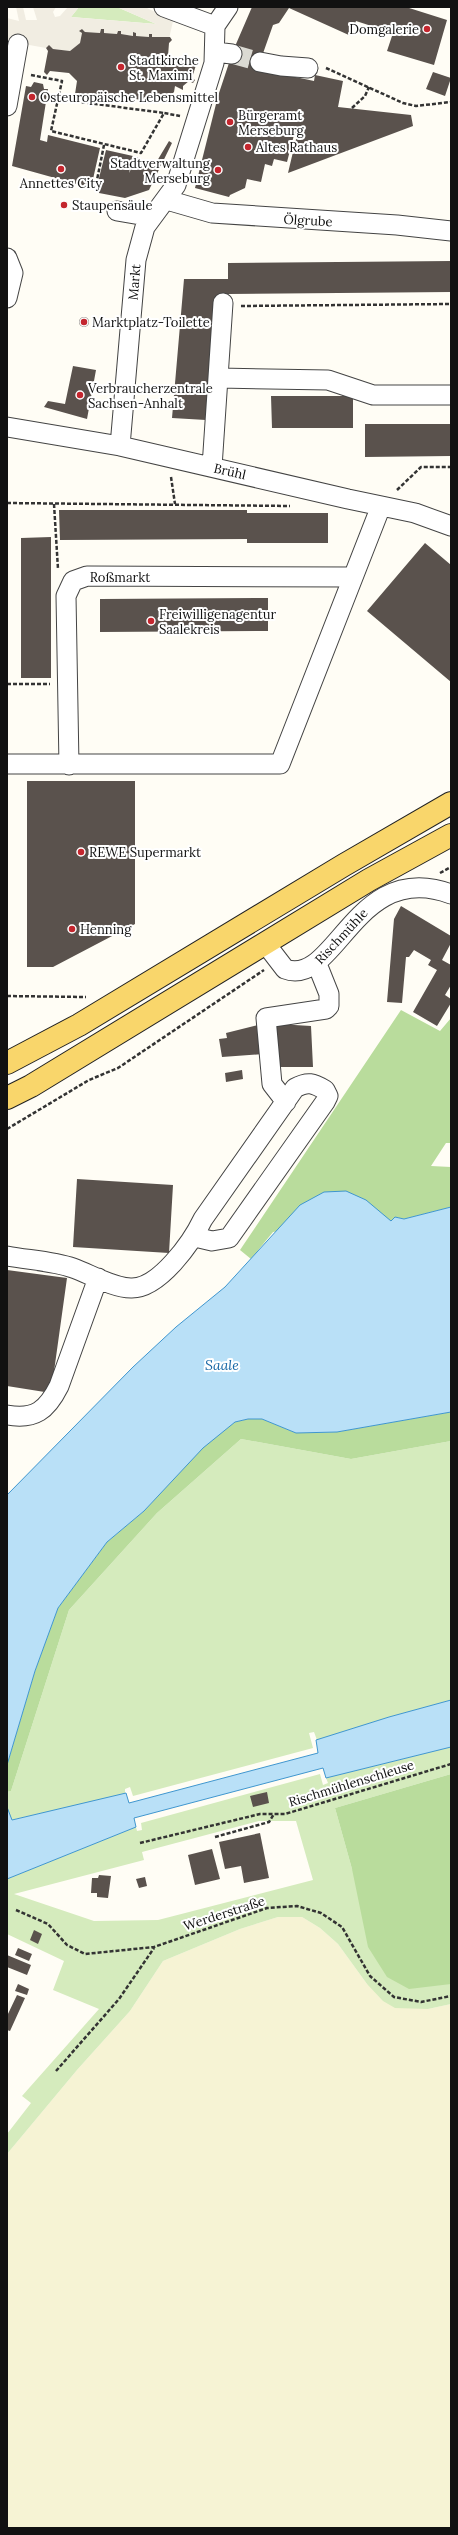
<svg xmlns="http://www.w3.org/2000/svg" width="458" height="2535" font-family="Lora,serif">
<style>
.farmland{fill:#f6f3d4}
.green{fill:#d5ebbd;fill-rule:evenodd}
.forest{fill:#b9dc9c}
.plaza{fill:#f1ede2}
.water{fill:#b9e0f7;stroke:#3f96cf}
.building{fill:#5a524d}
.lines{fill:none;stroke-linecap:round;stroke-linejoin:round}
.minor-tunnel{stroke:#dbdad3;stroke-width:19;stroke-dasharray:19 10;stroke-linecap:butt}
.minor-casing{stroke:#444;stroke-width:21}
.major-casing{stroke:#222;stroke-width:24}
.path{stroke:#333;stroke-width:2.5;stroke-dasharray:4 2;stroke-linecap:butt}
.minor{stroke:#fff;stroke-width:19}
.major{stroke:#f9d66b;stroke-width:22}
.poi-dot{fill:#c4262e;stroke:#fff;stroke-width:1.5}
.labels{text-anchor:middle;stroke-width:4;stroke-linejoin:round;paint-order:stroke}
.poi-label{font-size:13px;fill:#111;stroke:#fff;text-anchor:start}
.street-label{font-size:13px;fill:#111;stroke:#fff}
.water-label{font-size:14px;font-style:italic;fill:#1768a6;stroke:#fff}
</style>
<rect width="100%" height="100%" fill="#fffdf5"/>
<path class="farmland" d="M278 1917H302L320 1928 338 1944 367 1984 428 2009 451 2004V2528H7V2154L77 2070 130 2011 163 1961 240 1929Z"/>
<path class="green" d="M79 7H117L156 24 71 17Z
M241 1439 351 1459 451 1441V1700L389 1717 317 1740 314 1732 309 1733 313 1748 133 1796 130 1787 125 1789V1794L11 1820 7 1807V1792L11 1791 69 1610 157 1513Z
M451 1747V1774L335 1808 352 1869 448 1984H451V2004L428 2009 395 2008 383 2001 367 1984 338 1944 320 1928 302 1917H278L240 1929 163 1961 130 2011 77 2070 7 2154V2134L31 2103 22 2096 99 2009 53 1990 64 1961 7 1934V1879L136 1827 137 1831 142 1830 141 1823 320 1774 323 1785 328 1783 326 1778ZM259 1821H296L313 1880 158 1920 94 1921 14 1894 144 1860 142 1852Z"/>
<path class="forest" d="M401 1010 440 1031 451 1018V1143H446L431 1166 451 1167V1207L404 1219 395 1217 391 1222 385 1217 273 1232 251 1259 240 1250Z
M451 1412V1441L351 1459 241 1439 157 1513 69 1610 11 1791 7 1792V1765L35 1671 58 1608 107 1542 144 1511 203 1447 235 1422 248 1419H262L296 1433 337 1432Z
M451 1774V1984L409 1989 387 1977 368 1947 352 1869 335 1808Z"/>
<path class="plaza" d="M16 7H23L26 20H37L33 7H56L53 12 55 17 60 16 68 7H79L71 17 156 24 117 7H145L173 21 169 39 152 37V34H149V37L136 36V33L134 32 133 36 121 34V31H118L117 34 104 33 103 29H101L100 33 85 32 82 29 80 31 82 33 80 43 70 51 53 49 49 46 46 48 7 41V18L19 21Z"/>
<path class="water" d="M346 1191 366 1200 391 1221 395 1217 404 1219 451 1207V1412L337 1432 296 1433 262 1419H248L235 1422 203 1448 144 1511 107 1542 58 1608 35 1671 7 1765V1495L133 1367 176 1327 225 1287 300 1205 324 1192Z
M451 1700V1747L326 1778 323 1768 134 1818 136 1827 7 1879V1807L12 1820 126 1793 129 1803 318 1753 316 1740 389 1717Z"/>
<path class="building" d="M252 7H406L447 20 434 65 387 51 393 33 356 21 351 36 289 8 279 23 273 25 261 59 258 69 314 81 315 75 343 81 338 107 411 115 413 126 288 173 297 135H294L287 162 274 159 272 166 265 164 261 182 247 179 245 188 230 195 229 197 195 188 218 96 233 51Z
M82 29 85 32 100 33 101 29H104V33L117 34 118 31H121V34L133 36V32L136 33V36L149 37V34H152V37H170L172 40 169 43 168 56 183 58 185 54 188 56 186 59 192 66 196 65 192 78 195 80 193 83 189 81 183 86V90L175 86 174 92 168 98 162 97 163 102 145 100 144 103H141L142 100 128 98V102H125L124 98 112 97V100H109V97L99 96 98 99H95V95L79 94 76 97 75 94 77 81 69 73 50 71 47 75 44 72 48 51 46 48 49 45 53 49 70 51 80 43 82 33 79 31Z
M433 72 451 78 445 96 426 89Z
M34 82 43 84 44 89H48L40 140 47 142 48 135 100 148 91 188 12 166 26 86 31 87Z
M169 141 172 143 149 190 125 198 99 193 98 182 106 150 133 156 129 173 137 157 154 166Z
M451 261V292L228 294 216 296 206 420 172 418 184 279H228V263Z
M79 322a5 5 0 1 1 10 0a5 5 0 1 1-10 0Z
M73 366 96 370 87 419 44 407 48 401 65 404Z
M271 396H353V428H272Z
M365 424H451V456L365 457Z
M59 510H247V513H328V543H247V539L60 540Z
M51 537V678H21V538Z
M425 543 451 565V682L367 611Z
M268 598V631L100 632V599Z
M27 781H135V924L53 967H27Z
M401 906 451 936V943L442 960 451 965V985L445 995 451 999V1003L437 1026 413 1012 437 970 428 965 431 960 414 950 409 957H406L402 1003 387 1002 394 919Z
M278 1024 311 1026 313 1067H276V1053L222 1057 219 1039 227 1038 226 1033 258 1025Z
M242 1070 243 1079 226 1082 225 1073Z
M77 1179 173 1185 169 1253 73 1247Z
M7 1270 67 1278 51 1393 7 1386Z
M267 1792 269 1803 253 1807 250 1796Z
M260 1833 269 1878 244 1883 241 1866 225 1869 219 1842Z
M212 1849 220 1879 195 1885 188 1855Z
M99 1875 111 1876 108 1898 97 1897V1893H91L92 1878H98Z
M145 1877 147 1886 139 1888 136 1879Z
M34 1930 42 1934 38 1944 30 1940Z
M18 1948 32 1954 29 1961 15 1955Z
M7 1955 31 1965 27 1975 7 1967Z
M18 1984 29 1989 27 1995 15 1991Z
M17 1995 25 1998 10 2031 7 2030V2016Z"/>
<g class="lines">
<path class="minor-tunnel" d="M232 54 260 62"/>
<g class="minor-casing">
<path id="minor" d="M164 7 215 26
M215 52 232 54
M260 62 281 66 308 68
M7 106 18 44
M167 200 212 213 397 225 451 231
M117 211 152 217
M7 258 13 273 7 298
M219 378 328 380 373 395H451
M7 427 120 446 348 499 415 513 451 526
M120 446 136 260 145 227 176 185 214 63 215 26 228 7
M212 467 223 303
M7 764H280L381 506
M69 765 66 596 73 581 87 576 353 577
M265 943 285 969C336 988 355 858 451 894
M286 1102 272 1084 266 1018 326 1009 329 1006V994L317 964
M7 1256C28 1260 53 1261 73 1268 90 1274 113 1288 131 1288 159 1289 192 1242 203 1219L295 1088C308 1081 313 1083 325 1090L328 1096 325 1102 229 1238 212 1241 195 1237
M7 1415C35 1420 47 1410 59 1386L98 1278"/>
</g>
<g class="major-casing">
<path id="major" d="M7 1063 79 1025 344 865 451 803
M7 1098 31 1086 369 880 451 835"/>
</g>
<path class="path" d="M326 68 403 103 416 106 451 102
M31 75 62 81 51 131 141 153 164 113 180 116
M58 99 164 113
M352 108 365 96 369 87
M95 190 104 145
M241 306 451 304
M171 477 175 504
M397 490 421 467H451
M7 503 290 506
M54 504 58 569
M7 684H50
M440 873 451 867
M7 996 86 997
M7 1129 89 1080 118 1068 264 970
M215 1837 269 1822 274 1814
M140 1843 260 1814H285L451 1764
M16 1910 48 1924 67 1945 85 1954 154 1947 267 1908 297 1906 321 1913 342 1927 370 1976 394 1997 421 2002 451 1996
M56 2071 119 1999 154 1948"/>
<use href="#minor" class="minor"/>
<use href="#major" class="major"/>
</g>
<g class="poi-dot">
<circle cx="427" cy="29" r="4"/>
<circle cx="121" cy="67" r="4"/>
<circle cx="32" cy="97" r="4"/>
<circle cx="230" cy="122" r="4"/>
<circle cx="248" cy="147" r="4"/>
<circle cx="61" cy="169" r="4"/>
<circle cx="218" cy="170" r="4"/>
<circle cx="64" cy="205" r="4"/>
<circle cx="84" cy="322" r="4"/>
<circle cx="80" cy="395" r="4"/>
<circle cx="151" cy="621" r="4"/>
<circle cx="81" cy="852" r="4"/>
<circle cx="72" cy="929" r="4"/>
</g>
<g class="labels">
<g class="poi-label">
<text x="419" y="34" text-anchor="end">Domgalerie</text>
<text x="129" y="65">Stadtkirche<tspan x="129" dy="15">St. Maximi</tspan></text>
<text x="40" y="102">Osteuropäische Lebensmittel</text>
<text x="238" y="120">Bürgeramt<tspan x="238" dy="15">Merseburg</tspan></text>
<text x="256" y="152">Altes Rathaus</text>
<text x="210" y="168" text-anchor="end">Stadtverwaltung<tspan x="210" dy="15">Merseburg</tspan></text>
<text x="61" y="188" text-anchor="middle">Annettes City</text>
<text x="72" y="210">Staupensäule</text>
<text x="92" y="327">Marktplatz-Toilette</text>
<text x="88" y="393">Verbraucherzentrale<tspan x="88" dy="15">Sachsen-Anhalt</tspan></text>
<text x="159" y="619">Freiwilligenagentur<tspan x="159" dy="15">Saalekreis</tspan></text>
<text x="89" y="857">REWE Supermarkt</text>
<text x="80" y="934">Henning</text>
</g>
<g class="street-label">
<text transform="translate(308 220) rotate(3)" y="5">Ölgrube</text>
<text transform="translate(134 282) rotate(-85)" y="5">Markt</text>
<text transform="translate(230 471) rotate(13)" y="5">Brühl</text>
<text x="120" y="582">Roßmarkt</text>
<text transform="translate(341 936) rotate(-47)" y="5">Rischmühle</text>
<text transform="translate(351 1783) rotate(-17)" y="5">Rischmühlenschleuse</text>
<text transform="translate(224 1913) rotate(-18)" y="5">Werderstraße</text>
</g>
<g class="water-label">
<text x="222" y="1370">Saale</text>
</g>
</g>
<rect width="458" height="2535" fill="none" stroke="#111111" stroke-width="16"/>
</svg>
